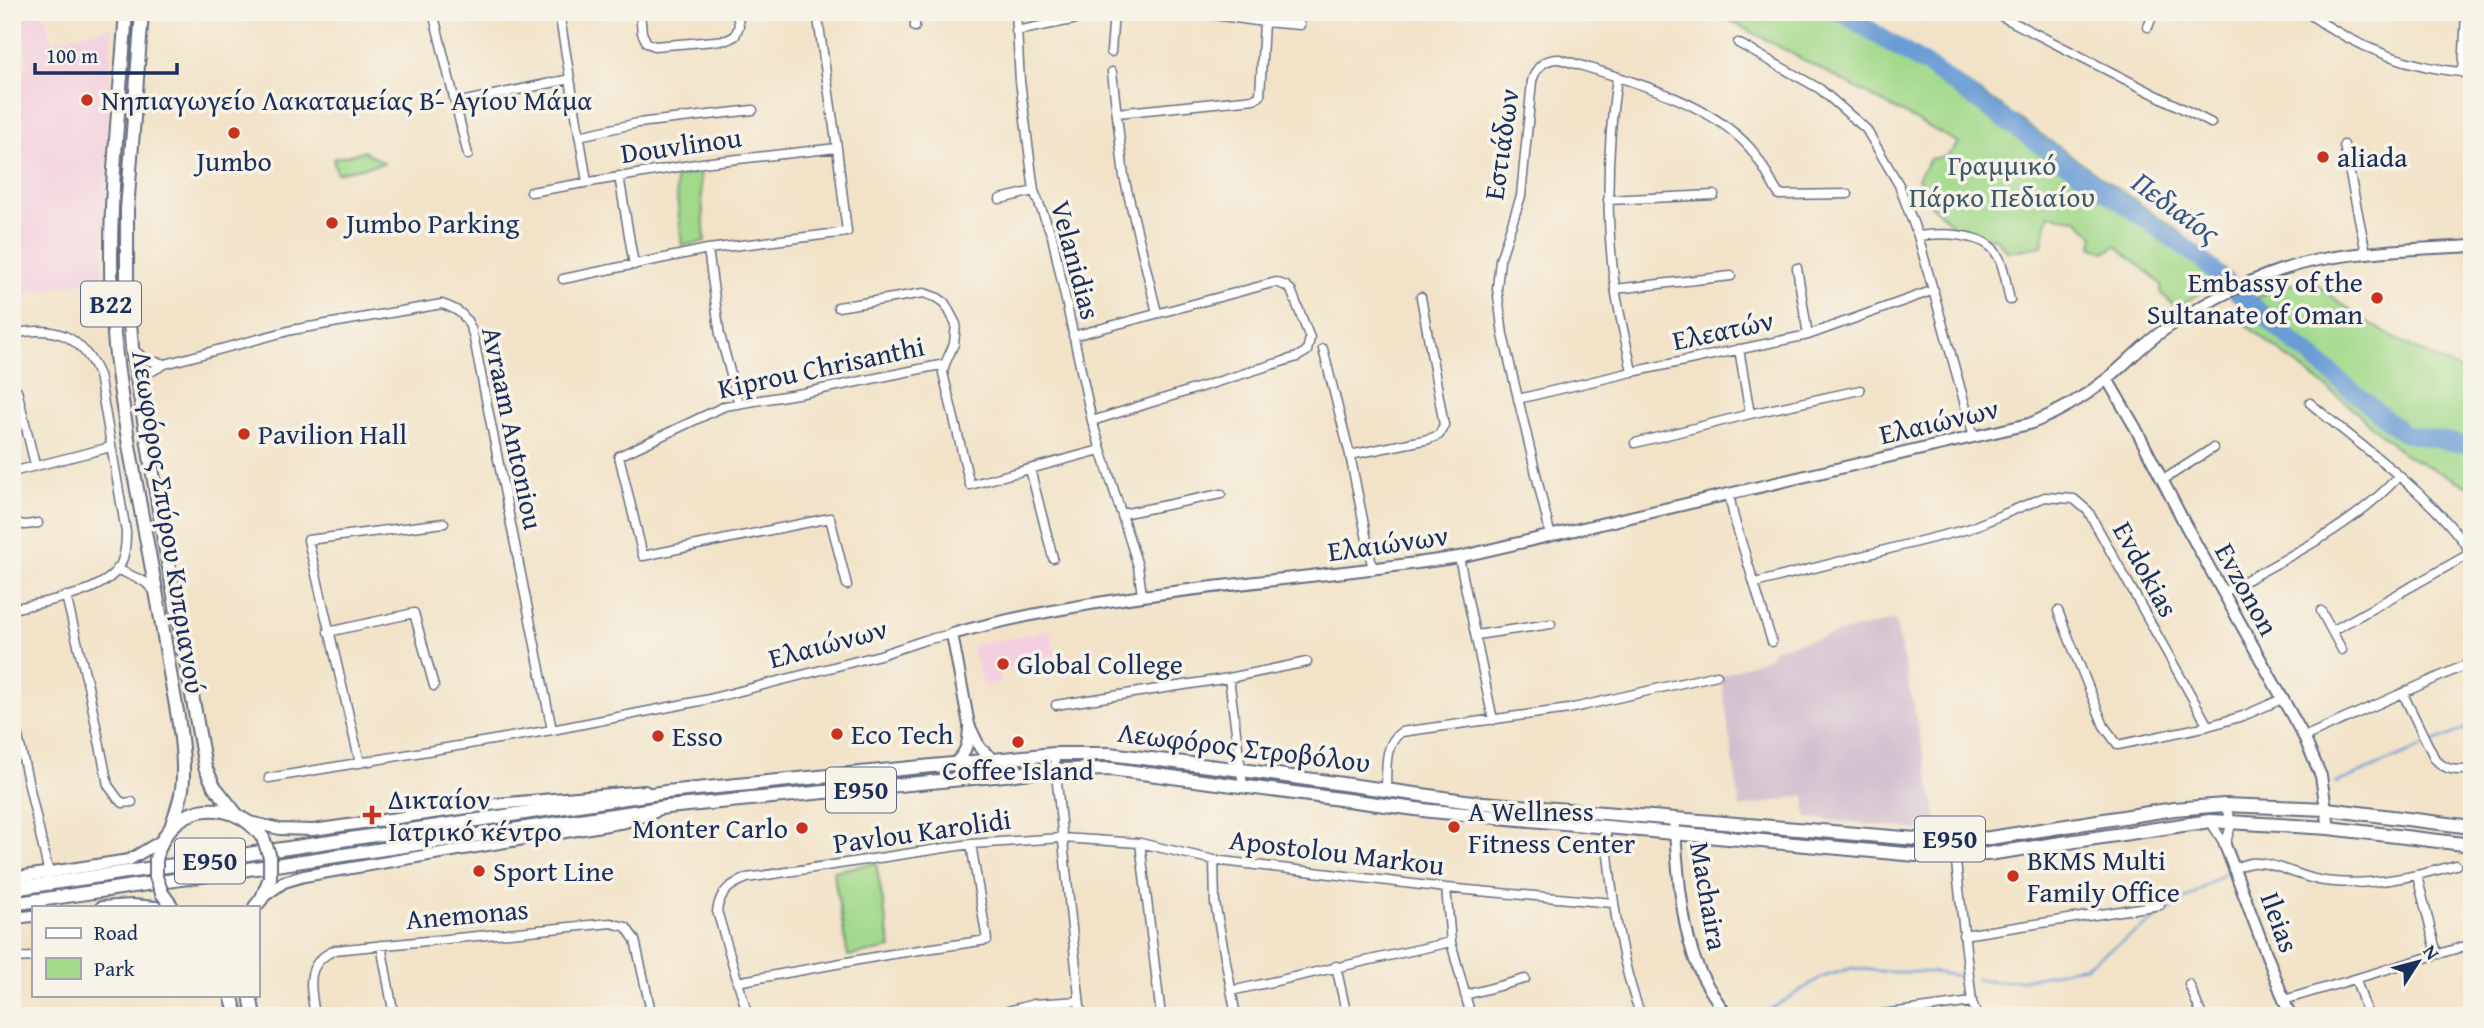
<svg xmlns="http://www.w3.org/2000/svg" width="2484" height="1028" font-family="'Gentium Book Plus',serif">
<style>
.built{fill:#f3cfdf}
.industrial{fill:#cfbdce}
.green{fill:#a2d98a;stroke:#5e8474;stroke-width:2}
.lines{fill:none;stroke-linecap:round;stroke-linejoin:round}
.stream{stroke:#6a9cd5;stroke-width:2.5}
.river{stroke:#6a9cd5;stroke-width:18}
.street-casing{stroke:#666e83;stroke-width:11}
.secondary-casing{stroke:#666e83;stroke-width:14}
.primary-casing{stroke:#666e83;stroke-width:16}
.street{stroke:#fff;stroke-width:8}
.secondary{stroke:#fff;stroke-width:10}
.primary{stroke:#fff;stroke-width:12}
.primary-bridge-casing{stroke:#666e83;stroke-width:16;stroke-linecap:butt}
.primary-bridge{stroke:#fff;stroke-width:12}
.poi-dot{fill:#c8321e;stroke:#f7f3e8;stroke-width:2.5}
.labels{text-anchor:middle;stroke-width:7;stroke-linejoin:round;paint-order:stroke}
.shield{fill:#f7f3e8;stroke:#5d6a87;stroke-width:2}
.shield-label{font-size:26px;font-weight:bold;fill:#1b2f5e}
.poi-label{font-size:28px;fill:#1b2f5e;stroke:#f7f3e8;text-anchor:start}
.street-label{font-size:28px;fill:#1b2f5e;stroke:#f7f3e8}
.park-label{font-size:28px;fill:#3d5a69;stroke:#f7f3e8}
.water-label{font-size:30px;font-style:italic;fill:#375588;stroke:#f7f3e8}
</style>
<rect width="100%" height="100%" fill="#f7f3e8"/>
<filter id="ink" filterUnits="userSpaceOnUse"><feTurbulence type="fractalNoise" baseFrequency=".0143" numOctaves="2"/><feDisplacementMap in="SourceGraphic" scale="14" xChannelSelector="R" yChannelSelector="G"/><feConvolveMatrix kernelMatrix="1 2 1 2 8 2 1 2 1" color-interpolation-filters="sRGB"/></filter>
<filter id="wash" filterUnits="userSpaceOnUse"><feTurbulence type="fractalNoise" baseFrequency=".00686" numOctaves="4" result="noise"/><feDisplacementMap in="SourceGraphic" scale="28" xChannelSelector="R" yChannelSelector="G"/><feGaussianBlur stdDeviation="1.57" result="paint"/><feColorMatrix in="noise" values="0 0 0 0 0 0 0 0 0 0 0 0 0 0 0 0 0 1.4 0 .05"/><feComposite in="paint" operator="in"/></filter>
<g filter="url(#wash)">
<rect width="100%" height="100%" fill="#f2e3c8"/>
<path class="built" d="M18 12H44L51 41 112 27 102 277 19 295 24 323 12 326V75L23 73 28 62Z
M1049 630 1058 656 1000 672 1001 683 983 686 971 646Z"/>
<path class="industrial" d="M1895 620 1940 832 1807 818 1805 795 1740 808 1721 676 1771 656 1772 649Z"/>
<path class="green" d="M1714 12H1857L1992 100 2173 227 2231 275 2177 307 2161 294V284L2117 246 2105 252 2092 246 2094 236 2077 219 2048 215 2042 246 2008 252 1996 239 1959 230 1929 204 1918 178 1930 159 1947 156 1959 143Z
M364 151 384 163 337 173 333 159Z
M700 172 705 241 682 246 675 177Z
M2310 278C2356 321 2414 350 2472 375V488L2403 454 2345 402 2229 312 2269 291Z
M876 863 891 948 848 956 833 871Z"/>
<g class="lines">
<path class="stream" d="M2336 783 2472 726
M1977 979 1994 982 2023 980 2085 966 2225 873
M1760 1016 1820 978 1852 968 1888 972H1931L1965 977"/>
<path class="river" d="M1840 12 1931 68 2197 256 2296 344 2403 433 2472 446"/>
</g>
</g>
<g filter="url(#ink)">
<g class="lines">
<g class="street-casing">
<path id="street" d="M433 12 468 155
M559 12 587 182
M640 12 642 33 647 43 655 46 727 40 735 36 739 26 737 12
M915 12V27
M1016 12 1020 81 1034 191 1052 236 1092 421 1138 566 1142 595
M1993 12 2211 123
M2306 12C2355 47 2412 69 2472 73
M1200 13 1264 22 1300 25
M2148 27 2154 12
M1016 31 1113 12
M1738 43 1820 89 1866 129 1899 185 1918 236 1974 437
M1111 52 1114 12
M1112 72 1124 177 1157 313
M2463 73 2466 12
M1617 77C1607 147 1605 216 1615 287 1619 315 1627 344 1632 372
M456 103 570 79
M1117 113 1254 99 1260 96 1264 22
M579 136 638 123 753 110
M2344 145 2366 253
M619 176 634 265
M531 192 702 163 837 148
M1000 199 1034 191
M1608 200 1714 195
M1918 236C1939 233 1983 232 1996 253 2005 265 2006 286 2010 300
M708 249 720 335 739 404
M1797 268 1808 335
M563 279 708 249 847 232 837 148 817 12
M1615 289 1731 276
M838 307 924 293 938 298 945 303 956 324 954 344 945 364
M12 334C55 325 80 334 99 375L126 532C126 544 125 559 118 569 99 595 41 602 12 609
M1073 336 1276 282 1286 286 1291 290 1310 338 1307 351 1297 357 1092 421
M1323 349 1350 455 1373 570
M1739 349 1750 414
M134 350 146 360 165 364
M139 389 147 374 165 364 292 330 442 304C460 310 467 316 473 334L552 730
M17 390 35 465
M1518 399 1632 372 1808 335 1934 290
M2310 403C2365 450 2431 493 2472 554
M1635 443 1750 414 1860 390
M1350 455 1429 439 1439 435 1444 425 1421 297
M1030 469 1053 558
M12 472 111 447
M2163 480 2213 448
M1729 494 1734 518 1772 642
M1122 514 1221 494
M12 517C18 528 28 525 38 523
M1551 537 1503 335 1497 288 1500 260 1521 196 1532 81C1536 67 1545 58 1560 59 1620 78 1707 99 1750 148 1762 162 1769 179 1779 195L1848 194
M1459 557 1493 720
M117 569 145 582 155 592
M1755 583 1968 529 2045 497 2074 499 2088 511 2208 726
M847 585 830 518 643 556 619 456 725 406 803 393 945 364 943 373 970 485 1100 450
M2223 593C2285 558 2350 529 2398 477
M66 596 88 686 108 785 118 799 123 803 132 802
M2058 611 2104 726 2118 745 2208 726 2243 716 2282 699
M2321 611 2342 650
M2332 631 2471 553
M328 632 414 613 434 686
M1476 635 1551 624
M1229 678 1243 786
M2403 694 2435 759C2446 771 2457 771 2472 769
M1056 705 1229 678 1307 662
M12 710 49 874
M2304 737 2472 662
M1054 754 1081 1016
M360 763 308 540 444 523
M269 778 552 730 705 700 880 655 925 640 952 634
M1386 789C1387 769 1383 746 1401 732L1569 709 1717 675
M2224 805 2232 822 2225 845
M2210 821 2225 845
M1605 828C1612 891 1618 956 1641 1016
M1140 843 1161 1016
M1955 854 1972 1002 1977 1016
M1214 860 1215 903 1236 1016
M2235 868C2240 866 2246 864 2251 863 2273 861 2301 878 2324 881 2368 887 2414 877 2456 865
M2417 876 2437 954
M1446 888 1451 942 1471 1016
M1963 935 2160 905
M381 945 394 1016
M12 958 33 957
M1336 966 1347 1016
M2356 980 2368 1016
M737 982 886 955 987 940 971 844
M2189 984 2202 1016
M1231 991 1451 942
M1465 995 1525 979
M2284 1000 2472 944
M315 1016C311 987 303 964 335 950L611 923 626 927 635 940 652 1016
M748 1016 717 911C720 892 729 885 747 878L971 844 1062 838 1140 843 1214 860 1446 888 1613 903
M989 1016 1034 1004 1079 1001
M1868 1016 1972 1002"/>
</g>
<g class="secondary-casing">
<path id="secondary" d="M2107 379 2135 427 2186 526 2304 737 2321 776 2329 828
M993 759 980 748 969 725 952 634C1118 588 1290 583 1459 557L2029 424C2058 413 2083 398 2107 379 2127 363 2143 344 2164 330 2209 299 2264 271 2318 260 2369 250 2420 249 2472 246
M956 762C967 751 968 744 969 728
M1674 818C1677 859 1680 915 1693 954 1700 977 1714 996 1727 1016
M249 822 280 829 313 830 496 804 645 791
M2225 845 2290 1016
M12 878 129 860 161 841
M263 897 284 882 304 876 625 822 655 812
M101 907 132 905 156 907
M12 918 33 916"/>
</g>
<g class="primary-casing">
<path id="primary" d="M126 12C118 123 104 235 115 346 126 450 151 552 167 655 173 694 184 736 183 776 183 794 177 810 171 827
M142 12 127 210V285L132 348 163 534 205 767 214 786 237 815
M156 860C166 804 230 792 263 838
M12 889 666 792 1054 754H1109L1242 770 1472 802 1916 839 1990 838 2174 809 2224 805 2327 809 2472 827
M162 893 172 907
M12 904 667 807 1056 770 1111 769 1431 811 1916 855 1988 854 2210 821 2329 828 2472 845
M255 907 262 898 270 878
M231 995 237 1016
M250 995 254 1016"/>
</g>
<use href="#street" class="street"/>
<use href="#secondary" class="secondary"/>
<use href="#primary" class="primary"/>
<g class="primary-bridge-casing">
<path id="primary-bridge" d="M263 838 270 857V878
M156 860V877L162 893"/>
</g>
<use href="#primary-bridge" class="primary-bridge"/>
</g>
</g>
<g class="poi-dot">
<circle cx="87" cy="100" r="7"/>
<circle cx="234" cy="133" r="7"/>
<circle cx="2323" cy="157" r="7"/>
<circle cx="332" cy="223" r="7"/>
<circle cx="2377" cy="298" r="7"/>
<circle cx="244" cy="434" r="7"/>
<circle cx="1003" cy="664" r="7"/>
<circle cx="837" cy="734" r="7"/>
<circle cx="658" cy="736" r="7"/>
<circle cx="1018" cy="742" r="7"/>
<path d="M368.5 804.5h7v7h7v7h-7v7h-7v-7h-7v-7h7z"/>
<circle cx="1454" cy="827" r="7"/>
<circle cx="802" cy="828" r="7"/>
<circle cx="479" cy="871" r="7"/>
<circle cx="2013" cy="876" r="7"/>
</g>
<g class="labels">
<g class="shield">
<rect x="81" y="281.5" width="60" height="45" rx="5"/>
<rect x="826" y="767.5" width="70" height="45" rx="5"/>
<rect x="1915" y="816.5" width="70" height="45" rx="5"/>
<rect x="175" y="838.5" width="70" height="45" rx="5"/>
</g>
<g class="shield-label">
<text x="111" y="313">B22</text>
<text x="861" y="799">E950</text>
<text x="1950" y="848">E950</text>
<text x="210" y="870">E950</text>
</g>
<g class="poi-label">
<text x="101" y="110">Νηπιαγωγείο Λακαταμείας Β΄- Αγίου Μάμα</text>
<text x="2337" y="167">aliada</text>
<text x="234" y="171" text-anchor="middle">Jumbo</text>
<text x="346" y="233">Jumbo Parking</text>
<text x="2363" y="292" text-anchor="end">Embassy of the<tspan x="2363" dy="32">Sultanate of Oman</tspan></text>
<text x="258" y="444">Pavilion Hall</text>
<text x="1017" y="674">Global College</text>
<text x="851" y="744">Eco Tech</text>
<text x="672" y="746">Esso</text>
<text x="1018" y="780" text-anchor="middle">Coffee Island</text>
<text x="388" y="809">Δικταίον<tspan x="388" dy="32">Ιατρικό κέντρο</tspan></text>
<text x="1468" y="821">A Wellness<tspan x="1468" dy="32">Fitness Center</tspan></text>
<text x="788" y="838" text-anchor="end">Monter Carlo</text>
<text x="2027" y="870">BKMS Multi<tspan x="2027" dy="32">Family Office</tspan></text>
<text x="493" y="881">Sport Line</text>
</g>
<g class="street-label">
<text transform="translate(1501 144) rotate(-82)" y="10">Εστιάδων</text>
<text transform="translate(681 145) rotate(-8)" y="10">Douvlinou</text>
<text transform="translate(1076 260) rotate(75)" y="10">Velanidias</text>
<text transform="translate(1723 330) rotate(-12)" y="10">Ελεατών</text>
<text transform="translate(821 367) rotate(-12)" y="10">Kiprou Chrisanthi</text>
<text transform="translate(1939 421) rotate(-13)" y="10">Ελαιώνων</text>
<text transform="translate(513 428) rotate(78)" y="10">Avraam Antoniou</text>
<text transform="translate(169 522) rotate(81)" y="10">Λεωφόρος Σπύρου Κυπριανού</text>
<text transform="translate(1388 543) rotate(-8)" y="10">Ελαιώνων</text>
<text transform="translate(2146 569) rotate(61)" y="10">Evdokias</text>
<text transform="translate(2247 589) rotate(61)" y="10">Evzonon</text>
<text transform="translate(828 643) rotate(-15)" y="10">Ελαιώνων</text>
<text transform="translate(1244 747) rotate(7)" y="10">Λεωφόρος Στροβόλου</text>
<text transform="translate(922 831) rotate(-8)" y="10">Pavlou Karolidi</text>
<text transform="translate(1337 852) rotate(7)" y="10">Apostolou Markou</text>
<text transform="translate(1709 896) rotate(80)" y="10">Machaira</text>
<text transform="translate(467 914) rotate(-5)" y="10">Anemonas</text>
<text transform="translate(2280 922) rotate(70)" y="10">Ileias</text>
</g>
<g class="park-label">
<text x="2002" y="175">Γραμμικό<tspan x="2002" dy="32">Πάρκο Πεδιαίου</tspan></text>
</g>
<g class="water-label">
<text transform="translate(2176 208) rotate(36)" y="10">Πεδιαίος</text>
</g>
</g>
<rect width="2484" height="1028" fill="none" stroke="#f7f3e8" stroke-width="42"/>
<rect x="32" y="906" width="228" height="91" fill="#f7f3e8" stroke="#9fa5b1" stroke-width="2"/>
<rect x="46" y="928" width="35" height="10" fill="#ffffff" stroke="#9fa5b1" stroke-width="2"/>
<text x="94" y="940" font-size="21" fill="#1b2f5e">Road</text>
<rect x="46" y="958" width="35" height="21" fill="#a2d98a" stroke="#9fa5b1" stroke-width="2"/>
<text x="94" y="976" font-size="21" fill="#1b2f5e">Park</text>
<g transform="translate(2418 962) rotate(54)" stroke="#f7f3e8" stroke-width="5" paint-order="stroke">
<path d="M0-5L12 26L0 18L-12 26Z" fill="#1b2f5e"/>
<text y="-10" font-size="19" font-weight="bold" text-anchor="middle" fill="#1b2f5e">N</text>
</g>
<path d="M35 63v10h142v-10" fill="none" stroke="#1b2f5e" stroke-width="3.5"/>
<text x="46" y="63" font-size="21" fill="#1b2f5e" stroke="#f7f3e8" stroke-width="5" paint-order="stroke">100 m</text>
</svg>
